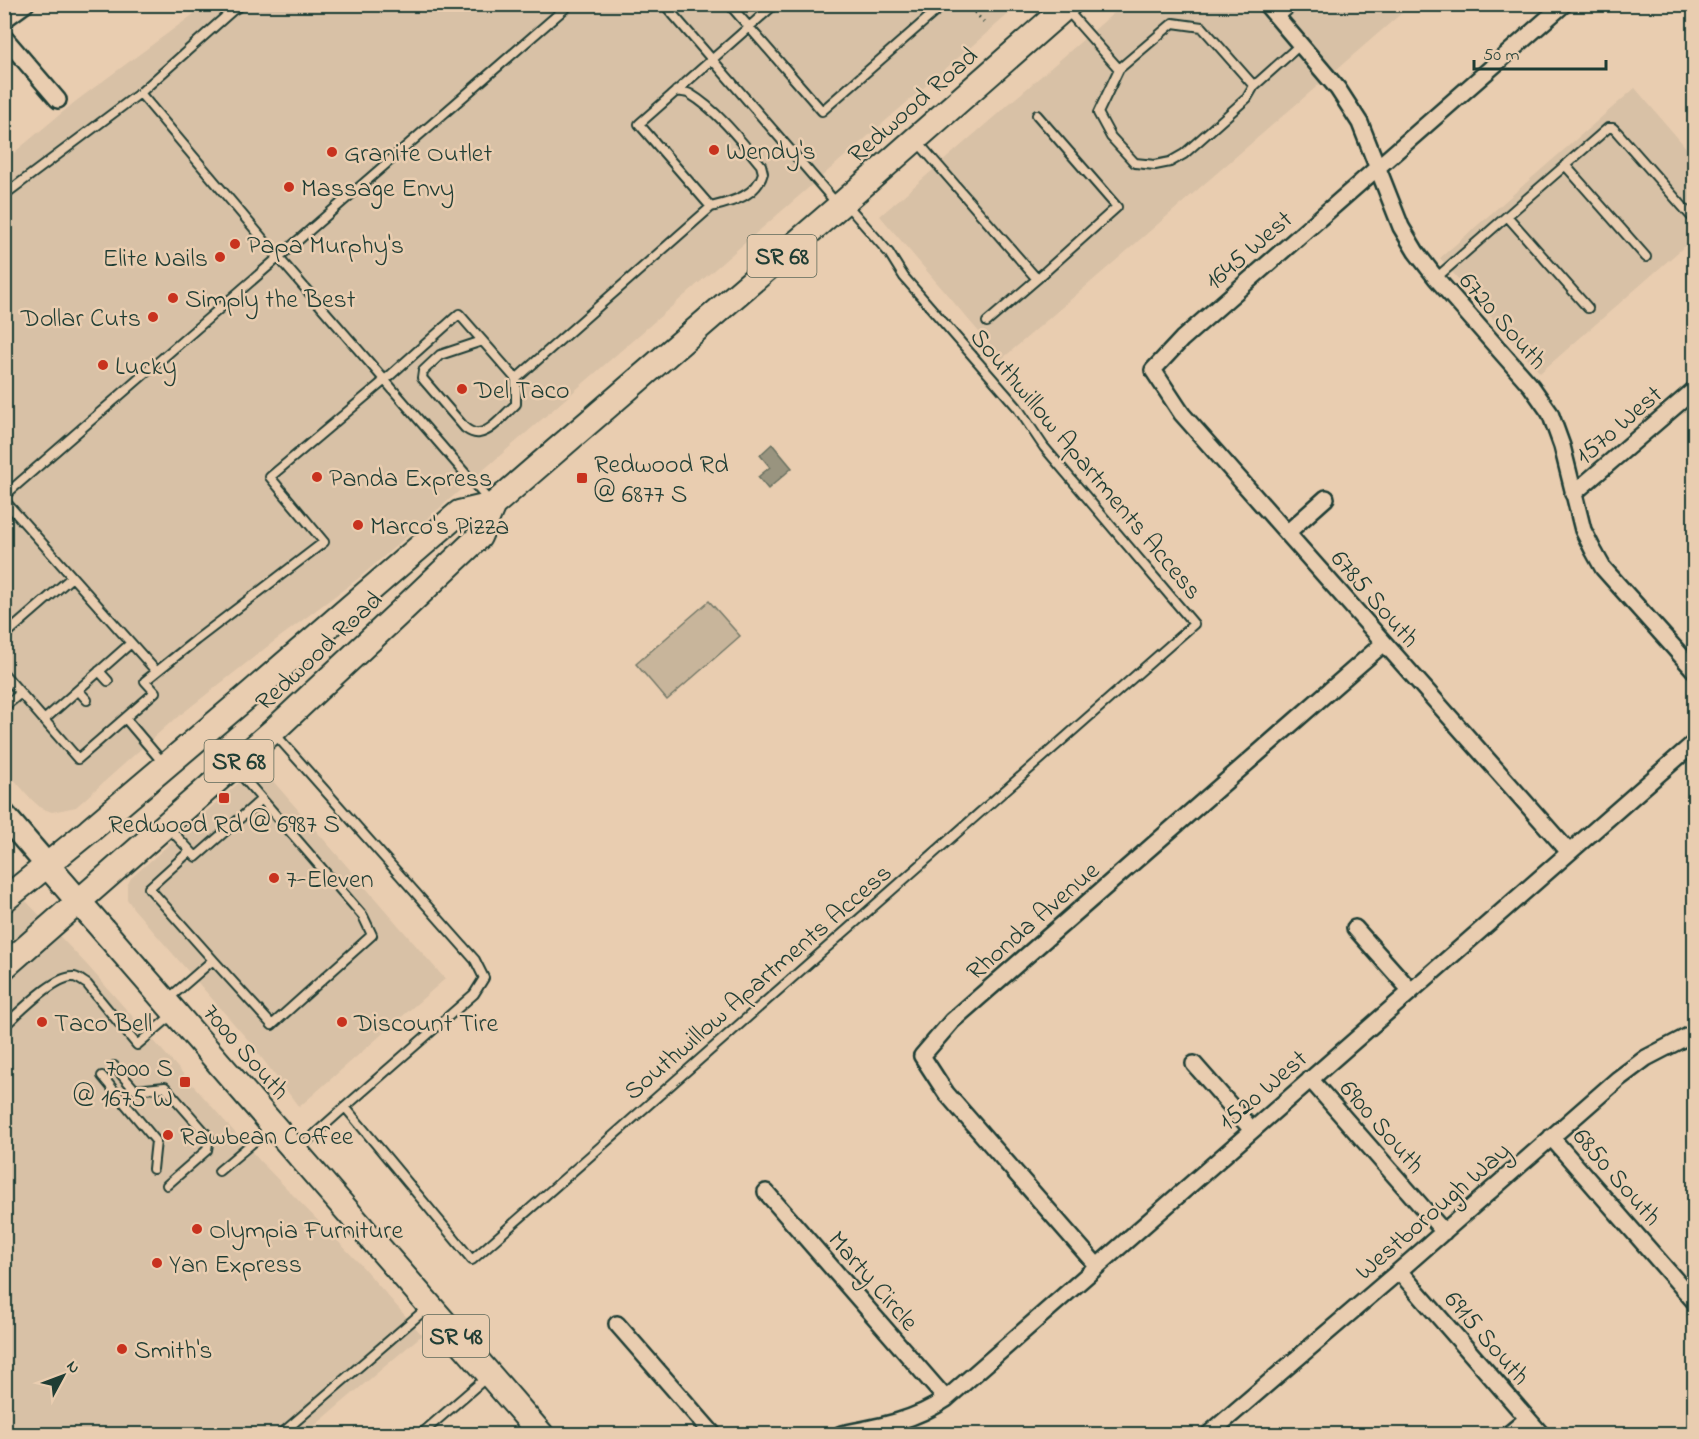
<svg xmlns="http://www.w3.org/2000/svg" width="1699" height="1439" font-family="'Indie Flower',sans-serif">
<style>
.built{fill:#d8c1a6}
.green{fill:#c8b59b;stroke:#747968;stroke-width:1.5}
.water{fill:#99947f;stroke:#687161;stroke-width:1.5}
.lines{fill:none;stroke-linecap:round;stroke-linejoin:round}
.lane-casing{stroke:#1f3d34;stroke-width:12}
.street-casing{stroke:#1f3d34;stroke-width:20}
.secondary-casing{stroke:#1f3d34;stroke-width:27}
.primary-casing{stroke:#1f3d34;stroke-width:28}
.path{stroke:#1f3d34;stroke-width:3;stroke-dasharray:1.5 4.5;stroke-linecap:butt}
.lane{stroke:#e9cdb0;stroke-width:8}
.street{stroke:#e9cdb0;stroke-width:15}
.secondary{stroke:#e9cdb0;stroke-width:22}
.primary{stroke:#e9cdb0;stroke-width:24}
.poi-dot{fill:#c8321e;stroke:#e9cdb0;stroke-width:2}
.labels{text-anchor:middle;stroke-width:5;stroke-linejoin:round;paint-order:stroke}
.shield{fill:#e9cdb0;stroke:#5c6859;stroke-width:1.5}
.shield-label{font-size:24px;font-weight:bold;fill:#1f3d34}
.street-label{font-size:26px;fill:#1f3d34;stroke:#e9cdb0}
.poi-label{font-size:26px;fill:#1f3d34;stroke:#e9cdb0;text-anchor:start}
</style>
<rect width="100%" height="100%" fill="#e9cdb0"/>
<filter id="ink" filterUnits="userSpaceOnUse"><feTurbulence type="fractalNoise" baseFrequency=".0167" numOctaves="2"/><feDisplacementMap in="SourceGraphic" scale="12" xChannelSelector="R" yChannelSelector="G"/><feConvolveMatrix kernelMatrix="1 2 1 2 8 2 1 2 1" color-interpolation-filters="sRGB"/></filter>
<g filter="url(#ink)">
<path class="built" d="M206 5H1019L359 578 272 643 170 723 76 807 52 812 41 808 31 799 5 769 4 161 76 101Z
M1123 5H1411L1002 359 880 216Z
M1635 88 1694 157V238L1540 373 1440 258Z
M259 765 445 979 299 1107 248 1040 133 908 127 899V886L131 878Z
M4 878 87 965 260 1161 359 1263 422 1335 305 1434H5Z"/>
<path class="green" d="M709 601 740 636 667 700 636 664Z"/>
<path class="water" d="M772 444 792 468 768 489 758 477 770 467 760 455Z"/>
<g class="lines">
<g class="lane-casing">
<path id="lane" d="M243 4 233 10 140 93 279 258 490 502
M664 4 838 205
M729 4 822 111 944 4
M1066 9 1119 69 1098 113 1111 137 1135 163 1155 165 1170 162 1184 154 1247 98 1254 86 1301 44
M1278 19 1295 4
M1119 69 1173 23 1202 27 1254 86
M916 140 1037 279 987 322
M1565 165 1646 257
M4 195 140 93
M711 207 639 124 775 4
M1507 216 1588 308
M1436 278 1608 128H1613L1617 132 1691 216
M1037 279 1117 207 1037 115
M516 379 711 207C731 202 757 196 763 173L761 165C741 141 717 110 690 94 687 92 681 92 676 91
M4 496 570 4
M4 500 156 671
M4 636 72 577
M99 671 108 681
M4 674 78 759 155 692 145 681 196 640 324 542 270 477 385 380 459 314 516 379V404L513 407C504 415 492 431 479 433 474 434 469 431 465 428L422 378 423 371 440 355 482 341
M78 690 87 700
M4 707 21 693
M125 718 164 764
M44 720 131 643
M275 734 475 960 484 978 474 994 345 1107 472 1260 1194 624 1044 447 1017 407 904 277 889 253 847 205
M169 828 196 857 262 799
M190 851 149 888 213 960
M167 1000 213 960 272 1025 372 935 363 916 235 768
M4 1026C19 1013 55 975 74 977 79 978 83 982 87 984L137 1045 172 1015
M114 1066 135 1090 165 1087 209 1137 207 1150 167 1185
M102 1076 156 1141 153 1169
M297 1150 345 1107
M219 1171 270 1128
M281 1434 427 1308
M421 1434 488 1376"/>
</g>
<g class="street-casing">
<path id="street" d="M1266 4 1338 89 1360 123 1401 227 1416 252 1436 278 1531 386 1550 413 1562 446 1583 530 1593 550 1603 568 1694 670
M1564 4 1182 339 1153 370 1182 414 1569 852
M4 20 26 4
M4 37 58 100
M1573 494 1694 390
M1288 532 1326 498
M1355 928 1411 991
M1194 1064 1252 1130
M1310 1079 1444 1232
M1551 1137 1694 1301
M766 1192 946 1399
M1097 1266 946 1093 922 1056 952 1021 1384 643
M1399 1271 1541 1434
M617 1324 713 1434
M841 1434C878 1427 914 1421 946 1399L1694 743
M1209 1434 1399 1271 1618 1079 1646 1058 1694 1033
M1509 1434 1527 1419"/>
</g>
<g class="secondary-casing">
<path id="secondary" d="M4 815 47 865"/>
</g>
<g class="primary-casing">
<path id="primary" d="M47 865 541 1434
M4 900 89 831 250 694 459 513 493 505
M4 967 273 731 396 616 479 537 493 505 844 202 1069 4"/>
</g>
<path class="path" d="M966 4 986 24"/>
<use href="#lane" class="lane"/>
<use href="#street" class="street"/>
<use href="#secondary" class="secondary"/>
<use href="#primary" class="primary"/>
</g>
</g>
<g class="poi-dot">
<circle cx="714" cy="150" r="6"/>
<circle cx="332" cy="152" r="6"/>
<circle cx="289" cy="187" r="6"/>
<circle cx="235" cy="244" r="6"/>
<circle cx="220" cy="257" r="6"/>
<circle cx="173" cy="298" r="6"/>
<circle cx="153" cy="317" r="6"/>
<circle cx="103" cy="365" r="6"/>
<circle cx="462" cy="389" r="6"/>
<circle cx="317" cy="477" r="6"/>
<rect x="576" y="472" width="12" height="12" rx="3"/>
<circle cx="358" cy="525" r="6"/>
<rect x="218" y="792" width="12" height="12" rx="3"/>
<circle cx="274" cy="878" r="6"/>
<circle cx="42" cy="1022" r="6"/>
<circle cx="342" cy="1022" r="6"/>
<rect x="179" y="1076" width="12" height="12" rx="3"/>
<circle cx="168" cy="1135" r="6"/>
<circle cx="197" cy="1229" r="6"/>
<circle cx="157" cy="1263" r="6"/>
<circle cx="122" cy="1349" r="6"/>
</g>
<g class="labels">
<g class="shield">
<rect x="747.5" y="235" width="69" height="42" rx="4.5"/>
<rect x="204.5" y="740" width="69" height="42" rx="4.5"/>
<rect x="423" y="1315" width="66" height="42" rx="4.5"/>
</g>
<g class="shield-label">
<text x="782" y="264">SR 68</text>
<text x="239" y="769">SR 68</text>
<text x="456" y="1344">SR 48</text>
</g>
<g class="street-label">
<text transform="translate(912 104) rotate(-41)" y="9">Redwood Road</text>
<text transform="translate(1248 249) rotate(-41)" y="9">1645 West</text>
<text transform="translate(1504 320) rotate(49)" y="9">6720 South</text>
<text transform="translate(1618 424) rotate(-41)" y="9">1570 West</text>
<text transform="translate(1087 463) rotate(50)" y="9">Southwillow Apartments Access</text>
<text transform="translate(1376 598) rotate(49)" y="9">6785 South</text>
<text transform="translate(318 650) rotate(-43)" y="9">Redwood Road</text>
<text transform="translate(1032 920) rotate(-41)" y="9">Rhonda Avenue</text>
<text transform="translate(757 981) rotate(-41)" y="9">Southwillow Apartments Access</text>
<text transform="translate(247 1051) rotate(49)" y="9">7000 South</text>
<text transform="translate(1262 1089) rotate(-41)" y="9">1520 West</text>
<text transform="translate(1383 1126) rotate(49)" y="9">6900 South</text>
<text transform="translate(1618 1176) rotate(49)" y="9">6850 South</text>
<text transform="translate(1432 1210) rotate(-41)" y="9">Westborough Way</text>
<text transform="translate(874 1280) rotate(49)" y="9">Marty Circle</text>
<text transform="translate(1488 1337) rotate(49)" y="9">6915 South</text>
</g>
<g class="poi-label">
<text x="726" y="159">Wendy's</text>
<text x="344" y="161">Granite Outlet</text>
<text x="301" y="196">Massage Envy</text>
<text x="247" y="253">Papa Murphy's</text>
<text x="208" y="266" text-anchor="end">Elite Nails</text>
<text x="185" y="307">Simply the Best</text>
<text x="141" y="326" text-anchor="end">Dollar Cuts</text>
<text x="115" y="374">Lucky</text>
<text x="474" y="398">Del Taco</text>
<text x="594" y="472">Redwood Rd<tspan x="594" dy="30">@ 6877 S</tspan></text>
<text x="329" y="486">Panda Express</text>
<text x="370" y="534">Marco's Pizza</text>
<text x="224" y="832" text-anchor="middle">Redwood Rd @ 6987 S</text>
<text x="286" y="887">7-Eleven</text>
<text x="54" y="1031">Taco Bell</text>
<text x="354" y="1031">Discount Tire</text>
<text x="173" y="1076" text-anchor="end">7000 S<tspan x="173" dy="30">@ 1675 W</tspan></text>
<text x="180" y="1144">Rawbean Coffee</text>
<text x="209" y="1238">Olympia Furniture</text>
<text x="169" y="1272">Yan Express</text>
<text x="134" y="1358">Smith's</text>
</g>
</g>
<rect width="1699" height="1439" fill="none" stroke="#e9cdb0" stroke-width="24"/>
<rect x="12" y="12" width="1675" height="1415" fill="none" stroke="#1f3d34" stroke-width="2" filter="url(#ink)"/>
<g transform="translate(63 1376) rotate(49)" stroke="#e9cdb0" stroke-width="4.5" paint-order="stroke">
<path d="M0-4.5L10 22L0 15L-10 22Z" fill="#1f3d34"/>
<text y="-9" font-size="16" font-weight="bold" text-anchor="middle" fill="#1f3d34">N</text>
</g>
<path d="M1474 60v9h132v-9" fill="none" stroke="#1f3d34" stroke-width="3"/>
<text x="1483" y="60" font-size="18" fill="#1f3d34" stroke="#e9cdb0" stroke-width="4.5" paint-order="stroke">50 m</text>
</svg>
